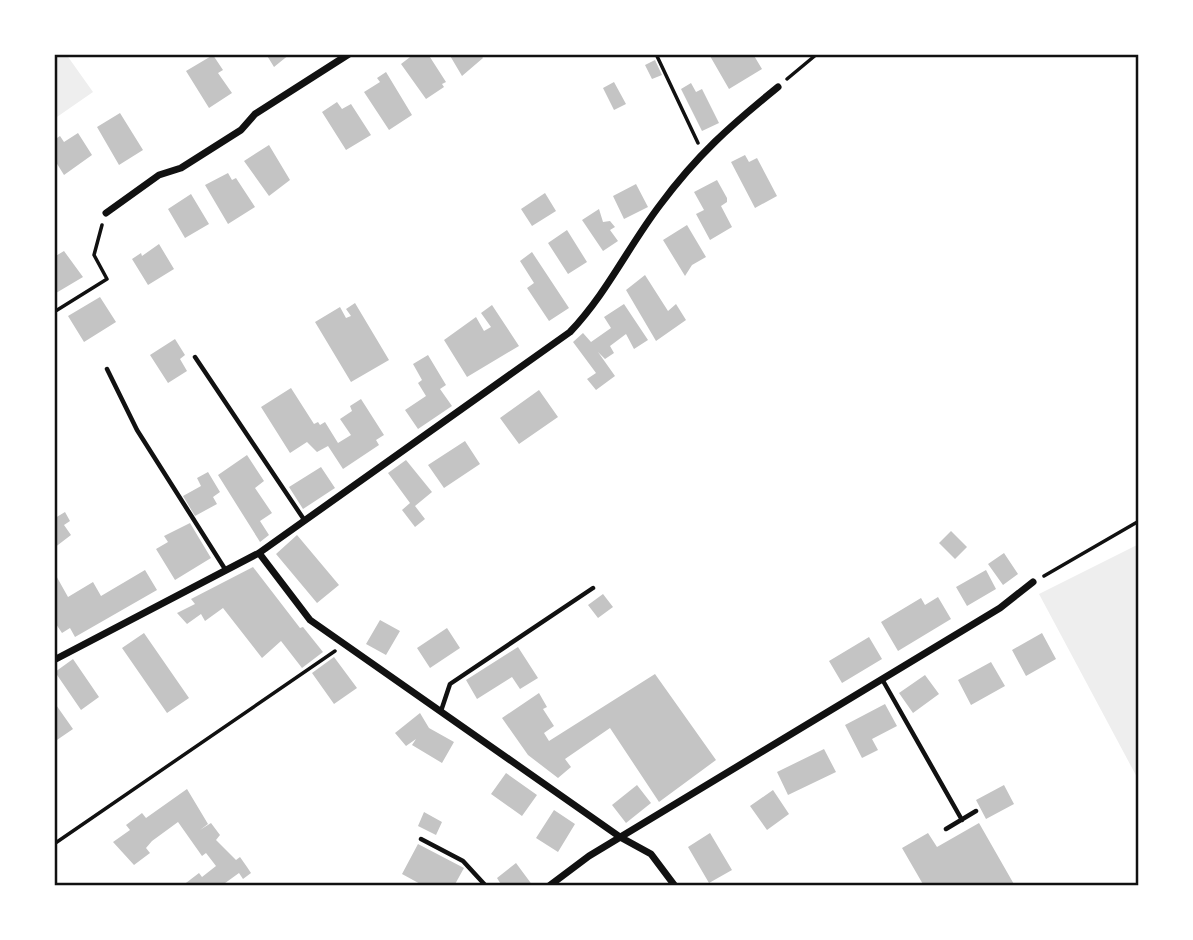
<svg xmlns="http://www.w3.org/2000/svg" width="1193" height="940" font-family="'PT Sans',sans-serif">
<style>
.green{fill:#eee}
.building{fill:#c4c4c4}
.lines{fill:none;stroke-linecap:round;stroke-linejoin:round}
.path{stroke:#111;stroke-width:3.5}
.service{stroke:#111;stroke-width:4.5}
.minor{stroke:#111;stroke-width:7}
.neatline{fill:none;stroke:#111;stroke-width:2.5}
</style>
<rect width="100%" height="100%" fill="#fff"/>
<path class="green" d="M54 54H66L93 92 54 119Z
M1139 544V781L1039 594Z"/>
<path class="building" d="M266 54H290L274 67Z
M414 54H428L446 82 442 84 444 87 426 99 401 64Z
M449 54H480L483 58 462 76Z
M714 54H753L762 69 729 89 710 56Z
M213 55 223 70 218 73 232 93 209 108 186 71Z
M655 60 662 75 652 79 645 65Z
M386 72 412 115 389 130 364 92 380 82 377 78Z
M614 82 626 104 614 110 603 88Z
M691 83 696 92 702 89 719 123 702 131 681 89Z
M337 102 342 109 351 104 371 135 346 150 322 112Z
M120 113 143 150 119 165 97 127Z
M78 133 92 155 64 175 54 159V140L60 136 64 142Z
M269 145 290 180 269 196 244 161Z
M745 155 749 162 757 158 777 196 755 208 731 162Z
M228 173 232 180 236 178 255 207 228 224 205 185Z
M717 180 727 198V202L721 206 732 227 710 240 696 214 704 210 694 192Z
M636 184 648 207 624 219 613 196Z
M545 193 556 211 532 226 521 209Z
M191 194 209 224 185 238 168 209Z
M599 209 603 222 610 221 615 227 610 230 618 241 603 251 582 220Z
M687 225 706 257 692 265 685 276 663 240Z
M567 230 587 262 568 274 548 243Z
M159 244 174 269 148 285 132 259 141 253 142 256Z
M64 251 83 277 56 293 54 257Z
M532 252 569 308 549 321 527 288 534 283 520 261Z
M645 275 668 311 676 304 686 320 656 341 626 290Z
M100 297 116 322 84 342 68 316Z
M355 303 389 360 351 382 315 322 340 307 346 318 351 316 346 309Z
M624 304 648 340 634 349 626 334 610 346 614 353 605 359 598 352 615 376 596 390 587 379 596 373 573 342 583 333 591 342 611 328 604 317Z
M492 305 519 346 467 377 444 340 476 317 484 331 491 327 481 313Z
M175 339 185 355 180 359 187 371 168 383 150 355Z
M428 355 446 385 440 389 452 406 418 429 405 410 426 396 418 383 422 380 413 364Z
M291 388 314 424 318 422 320 425 325 422 338 443 351 435 340 419 352 411 350 406 361 399 384 435 376 440 379 445 343 469 328 446 317 452 307 442 290 453 261 407Z
M539 390 558 417 519 444 500 418Z
M465 441 480 464 444 488 428 465Z
M247 455 264 481 255 488 272 513 260 521 269 535 260 542 218 475Z
M406 460 432 492 415 506 425 519 415 527 402 510 410 503 388 473Z
M321 467 335 488 303 509 289 487Z
M208 472 220 492 213 497 217 504 195 516 183 496 201 486 197 478Z
M65 512 70 521 64 525 71 535 54 548 55 518Z
M190 523 211 558 175 580 156 549 168 542 164 536Z
M951 531 967 547 955 559 939 543Z
M297 535 339 585 317 603 276 554Z
M1004 553 1018 574 1003 585 988 564Z
M253 567 300 628 303 627 323 652 302 668 281 641 262 658 223 608 205 621 201 614 187 624 177 613 195 604 191 599Z
M145 570 157 590 75 637 70 628 62 633 54 621V572L68 597 93 582 101 596Z
M986 570 996 589 967 606 956 587Z
M603 594 613 607 598 618 588 605Z
M938 597 951 619 898 651 881 622 921 598 925 605Z
M380 620 400 631 386 655 366 644Z
M447 628 460 648 430 668 417 648Z
M144 633 189 698 167 713 122 648Z
M1042 633 1056 659 1026 676 1012 650Z
M869 637 882 659 842 683 829 661Z
M518 647 538 678 520 689 512 677 477 699 466 680Z
M334 657 357 688 334 704 312 673Z
M73 659 99 697 81 710 55 672Z
M991 662 1005 686 971 705 958 680Z
M655 674 716 760 659 802 610 728 565 759 571 767 558 778 528 755 502 718 539 693 547 707 543 709 554 726 544 733 549 741Z
M925 675 939 694 913 713 899 693Z
M54 702 73 729 54 742Z
M885 704 897 726 872 739 878 750 862 758 845 725Z
M420 713 429 728 454 742 442 763 412 745 416 739 406 746 395 733Z
M824 749 836 772 788 795 777 772Z
M506 773 537 795 522 816 491 794Z
M637 785 651 803 626 823 612 805Z
M1004 785 1014 804 986 819 976 800Z
M187 789 208 824 200 830 211 823 220 835 216 840 236 860 240 857 247 867 251 873 243 879 239 873 221 886H182L199 873 202 877 216 866 206 853 202 856 178 822 152 841 146 848 150 853 134 865 113 842 130 830 126 825 142 813 146 818Z
M773 790 789 814 767 830 750 806Z
M554 810 575 824 558 852 536 838Z
M424 812 442 822 436 835 418 826Z
M979 823 1015 886H924L902 848 928 833 937 847Z
M710 833 732 870 709 883 688 847Z
M418 844 464 868 454 886H424L402 874Z
M516 863 533 886H502L497 878Z"/>
<g class="lines">
<path class="path" d="M656 54 698 143
M787 79 817 54
M54 312 107 279 94 255 102 225
M1044 576 1139 521
M54 844 335 651"/>
<path class="service" d="M195 357 305 521
M107 369 137 430 225 569
M882 679 962 820
M441 711 450 684 593 588
M946 829 976 811
M421 839 463 861 486 886"/>
<path class="minor" d="M106 213 159 175 181 168 241 130 255 114 349 54
M259 553 310 620 620 837 651 854 675 886
M54 660 259 553 570 332C607 293 628 247 660 205 697 155 730 126 778 87
M549 886 589 856 1000 608 1033 582"/>
</g>
<rect width="1193" height="940" fill="none" stroke="#ffffff" stroke-width="112"/>
<rect x="56" y="56" width="1081" height="828" class="neatline"/>
</svg>
